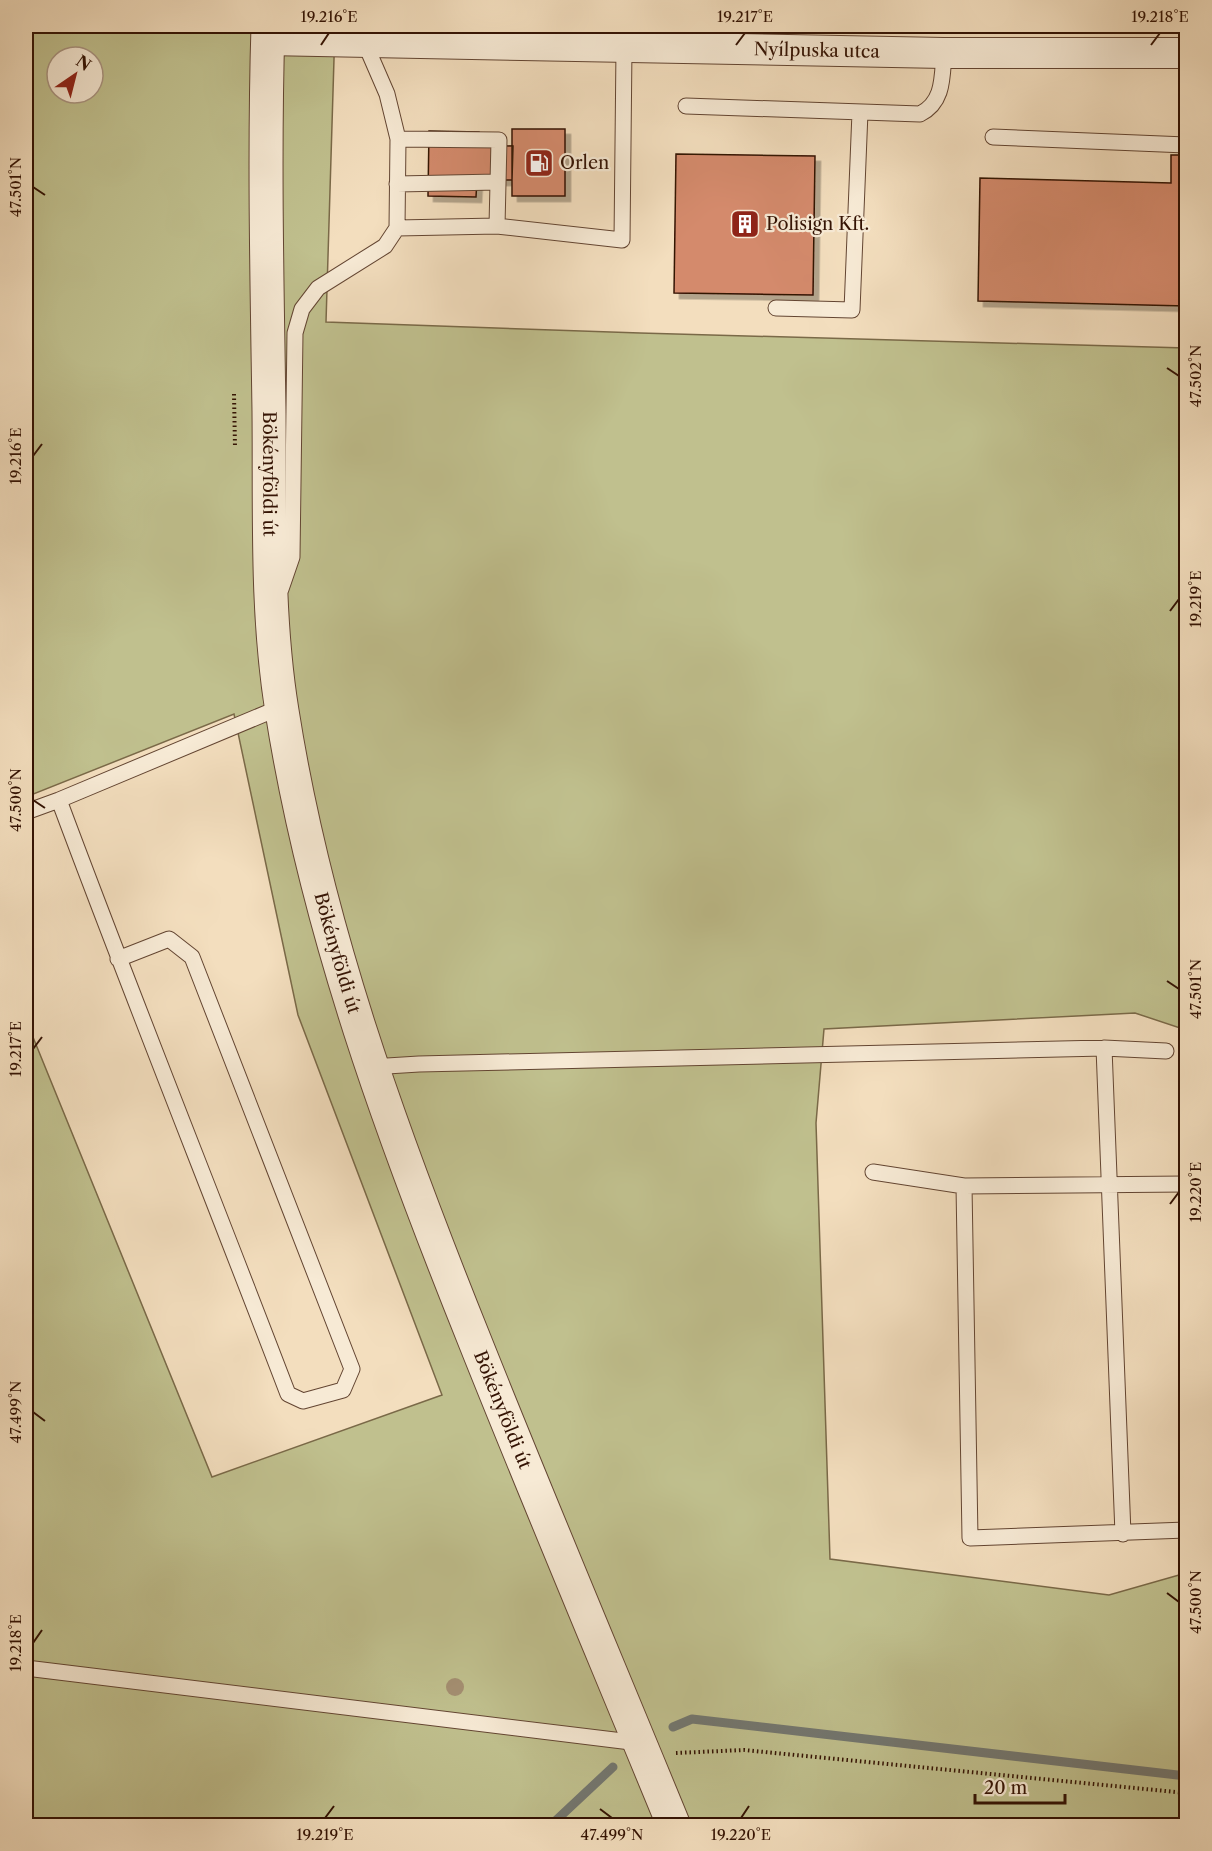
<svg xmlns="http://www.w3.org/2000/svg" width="1212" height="1851" font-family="'Libre Caslon Text',serif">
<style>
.green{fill:#c0c08e;stroke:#7a6948;stroke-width:1.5;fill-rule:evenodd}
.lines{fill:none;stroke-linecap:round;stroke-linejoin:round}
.stream{stroke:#737770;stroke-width:9}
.building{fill:#d48a6c;stroke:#331203;stroke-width:1.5;filter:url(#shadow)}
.service-casing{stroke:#634532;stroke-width:17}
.minor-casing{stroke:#634532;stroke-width:32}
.tertiary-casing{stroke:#634532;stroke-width:35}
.path{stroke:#331203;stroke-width:4;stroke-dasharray:1.5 3;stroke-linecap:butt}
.service{stroke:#f7ead5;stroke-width:15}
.minor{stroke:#f7ead5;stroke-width:30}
.tertiary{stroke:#f7ead5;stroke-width:33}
.tree{fill:#a48f72}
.ticks{fill:none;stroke:#331203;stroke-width:2}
.labels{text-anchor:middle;stroke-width:4.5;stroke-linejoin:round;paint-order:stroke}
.street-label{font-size:18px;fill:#331203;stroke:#f7ead5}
.poi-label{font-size:18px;fill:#331203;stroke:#f7ead5;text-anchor:start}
.neatline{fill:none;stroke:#331203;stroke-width:2}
.ticks-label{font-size:15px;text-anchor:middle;fill:#331203}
</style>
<defs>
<filter id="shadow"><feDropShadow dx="5.5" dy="5.5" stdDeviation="0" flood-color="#0004"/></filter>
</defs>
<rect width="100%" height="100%" fill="#f3debe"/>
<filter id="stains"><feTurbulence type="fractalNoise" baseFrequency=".00333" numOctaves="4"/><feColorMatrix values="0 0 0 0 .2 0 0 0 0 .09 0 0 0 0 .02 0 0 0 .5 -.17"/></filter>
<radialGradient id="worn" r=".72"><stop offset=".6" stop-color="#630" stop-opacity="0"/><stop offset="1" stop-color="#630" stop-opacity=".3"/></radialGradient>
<path class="green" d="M26 26H335L326 322 640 333 1186 348V1030L1135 1013 824 1029 816 1123 830 1559 1109 1595 1186 1573V1825H26V1020L212 1477 442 1395 298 1015 234 714 26 797ZM57 57H93V93H57Z"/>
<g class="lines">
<path class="stream" d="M673 1727 692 1719 1186 1776
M550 1826 613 1767"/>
</g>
<path class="building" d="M512 129H565V196H512Z
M429 131 479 132 478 145 513 146 512 180H477L476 197 428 196Z
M676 154 815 156 813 295 674 293Z
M1171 155H1186V306L978 301 980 178 1171 183Z"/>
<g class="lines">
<g class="service-casing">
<path id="service" d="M686 106 920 114C944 102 942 77 944 53
M993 137 1186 145
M398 139 499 140 497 226 622 240 624 48
M397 184 498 182
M397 228 497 226
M776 308 852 310 860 112
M281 589 292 557 295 333 302 309 318 288 385 246 397 228 398 139 387 94 364 41
M26 812 59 800
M118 959 169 939 192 957 352 1369 343 1390 303 1401 288 1394C212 1195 133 999 59 800L281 707
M1104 1048 1123 1534
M371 1067 419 1064 1104 1048 1166 1051
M873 1172 964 1186 1186 1184
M964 1186 970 1538 1186 1530
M26 1668 639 1743"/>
</g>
<g class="minor-casing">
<g id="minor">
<path id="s1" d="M267 40 944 53H1186"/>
</g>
</g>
<g class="tertiary-casing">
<g id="tertiary">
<path id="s2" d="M268 26C264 154 267 282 269 411 270 511 266 612 282 711 316 928 392 1135 474 1339 539 1502 607 1663 674 1826"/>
</g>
</g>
<path class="path" d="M234 394 235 447
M676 1753 744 1750 1186 1793"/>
<use href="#service" class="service"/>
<use href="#minor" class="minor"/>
<use href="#tertiary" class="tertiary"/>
</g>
<circle class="tree" cx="455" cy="1687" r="9"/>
<path class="ticks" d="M321 45 329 33M736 45 745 33M1151 45 1160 33M33 187 45 195M1167 368 1179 376M33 456 42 444M1170 611 1179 599M33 800 45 808M1167 981 1179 989M33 1049 42 1037M1170 1204 1179 1192M33 1412 45 1421M1167 1593 1179 1602M33 1643 42 1630M600 1809 612 1818M325 1818 334 1806M741 1818 749 1806"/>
<defs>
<g id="fuel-square" transform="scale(1.5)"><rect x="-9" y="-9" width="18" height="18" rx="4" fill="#8f2418" stroke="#f7ead5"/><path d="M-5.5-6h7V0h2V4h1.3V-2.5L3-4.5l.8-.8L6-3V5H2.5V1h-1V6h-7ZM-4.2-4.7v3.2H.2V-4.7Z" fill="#fff"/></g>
<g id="building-square" transform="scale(1.5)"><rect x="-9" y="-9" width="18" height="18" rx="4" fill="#8f2418" stroke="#f7ead5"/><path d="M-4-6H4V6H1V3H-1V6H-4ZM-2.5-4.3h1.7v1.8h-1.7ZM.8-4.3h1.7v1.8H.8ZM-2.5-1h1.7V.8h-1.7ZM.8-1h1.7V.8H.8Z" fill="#fff"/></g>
</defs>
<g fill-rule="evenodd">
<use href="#fuel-square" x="539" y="163"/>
<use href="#building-square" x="745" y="224"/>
</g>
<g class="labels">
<g class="street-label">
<text dy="6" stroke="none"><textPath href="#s1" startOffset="550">Nyílpuska utca</textPath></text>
<text dy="6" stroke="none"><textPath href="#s2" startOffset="448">Bökényföldi út</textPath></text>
<text dy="6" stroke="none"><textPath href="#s2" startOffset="934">Bökényföldi út</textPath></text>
<text dy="6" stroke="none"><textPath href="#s2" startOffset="1420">Bökényföldi út</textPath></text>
</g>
<g class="poi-label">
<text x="560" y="169">Orlen</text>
<text x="766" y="230">Polisign Kft.</text>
</g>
</g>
<rect width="1212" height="1851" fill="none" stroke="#f3debe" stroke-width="66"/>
<g transform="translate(75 75) rotate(35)"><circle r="28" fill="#f7ead5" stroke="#a99481" stroke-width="1.5"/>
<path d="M0-4.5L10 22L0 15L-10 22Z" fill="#8f2418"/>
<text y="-9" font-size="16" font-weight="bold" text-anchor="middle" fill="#331203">N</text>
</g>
<path d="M975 1794v9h90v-9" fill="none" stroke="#331203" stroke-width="3"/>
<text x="984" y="1794" font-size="18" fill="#331203" stroke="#f7ead5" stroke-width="4.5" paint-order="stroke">20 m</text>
<rect x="33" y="33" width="1146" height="1785" class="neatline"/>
<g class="ticks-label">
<text x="329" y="22">19.216°E</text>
<text x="745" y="22">19.217°E</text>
<text x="1160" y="22">19.218°E</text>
<text transform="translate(16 187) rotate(-90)" y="5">47.501°N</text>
<text transform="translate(1196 376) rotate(-90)" y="5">47.502°N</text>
<text transform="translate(16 456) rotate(-90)" y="5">19.216°E</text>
<text transform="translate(1196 599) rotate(-90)" y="5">19.219°E</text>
<text transform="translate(16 800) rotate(-90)" y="5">47.500°N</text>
<text transform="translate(1196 989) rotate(-90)" y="5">47.501°N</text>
<text transform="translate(16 1049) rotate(-90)" y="5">19.217°E</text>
<text transform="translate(1196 1192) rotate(-90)" y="5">19.220°E</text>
<text transform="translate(16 1412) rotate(-90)" y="5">47.499°N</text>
<text transform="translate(1196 1602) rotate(-90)" y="5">47.500°N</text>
<text transform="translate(16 1643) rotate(-90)" y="5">19.218°E</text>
<text x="325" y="1840">19.219°E</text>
<text x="612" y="1840">47.499°N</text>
<text x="741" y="1840">19.220°E</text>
</g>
<rect width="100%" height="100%" filter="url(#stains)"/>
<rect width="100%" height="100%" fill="url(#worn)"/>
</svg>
